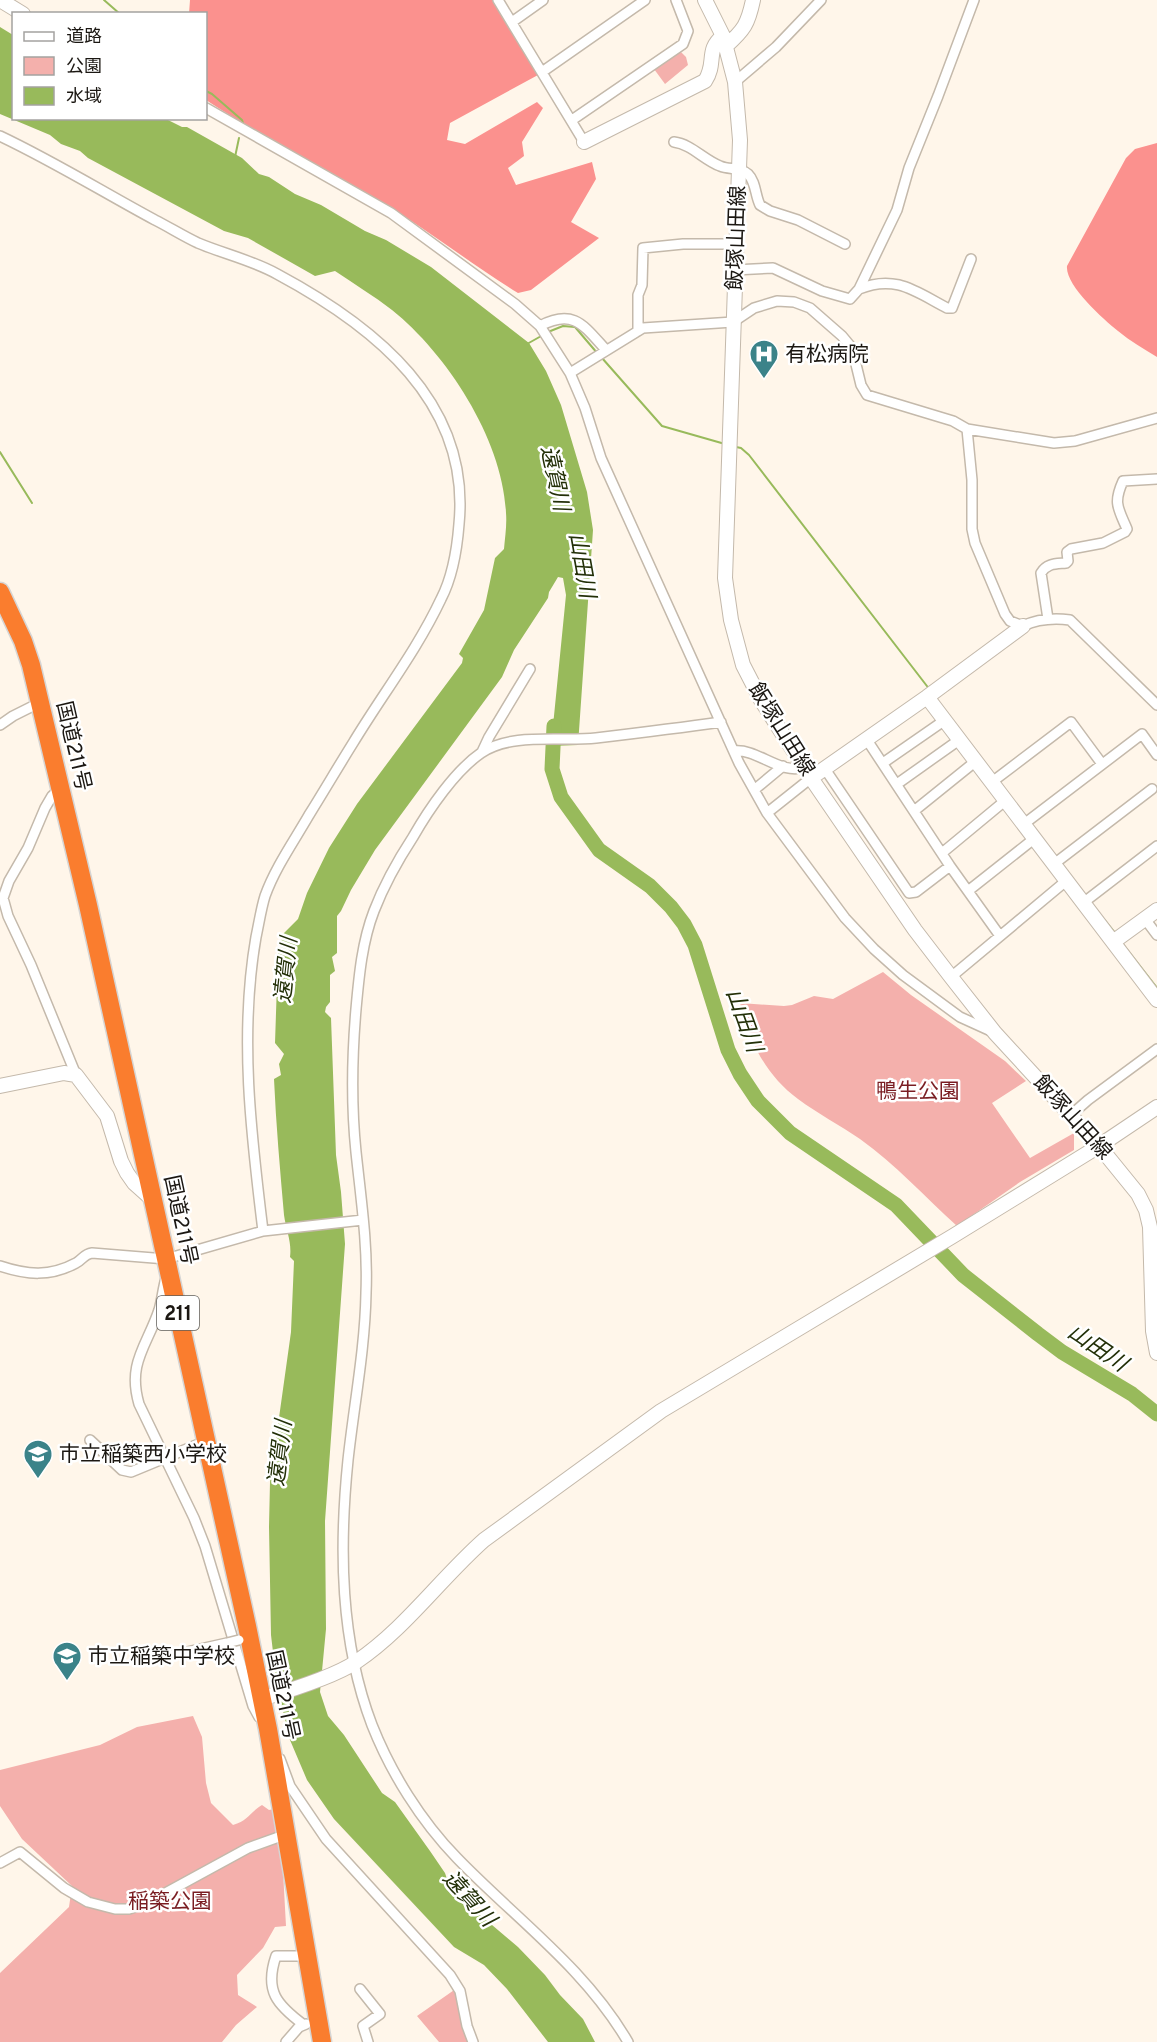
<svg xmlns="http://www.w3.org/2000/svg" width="1157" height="2042" font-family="Overpass,'Noto Sans JP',sans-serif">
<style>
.green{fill:#f4b0ac}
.forest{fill:#fb918e}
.water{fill:#98ba5b}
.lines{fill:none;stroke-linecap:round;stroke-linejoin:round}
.stream{stroke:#98ba5b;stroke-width:2}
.river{stroke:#98ba5b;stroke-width:15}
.street-casing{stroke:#c4b9ab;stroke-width:12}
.secondary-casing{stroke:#c4b9ab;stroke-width:16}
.highway-casing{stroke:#d6d5d4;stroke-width:21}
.street{stroke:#fff;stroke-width:9}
.secondary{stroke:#fff;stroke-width:14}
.highway{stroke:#fa7d2e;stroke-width:18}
.street-bridge-casing{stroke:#c4b9ab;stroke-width:12;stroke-linecap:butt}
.street-bridge{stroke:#fff;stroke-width:9}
.labels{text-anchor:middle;stroke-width:5;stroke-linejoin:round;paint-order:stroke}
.shield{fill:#fff;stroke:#5f5d59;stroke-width:1.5}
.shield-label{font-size:20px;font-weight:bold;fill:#1b1712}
.street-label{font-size:21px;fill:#1b1712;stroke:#fff}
.poi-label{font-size:21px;fill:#1b1712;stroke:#fff;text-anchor:start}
.park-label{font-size:21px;fill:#7a1d22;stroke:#fff}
.water-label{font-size:22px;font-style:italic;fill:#233008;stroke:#fff}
</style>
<rect width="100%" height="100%" fill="#fff6ea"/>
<path class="green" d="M680 51 686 57 688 65 665 84 654 69Z
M883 972 911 995 1005 1061 1026 1081 992 1103 1030 1158 1074 1133V1150L1020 1182 957 1226C925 1197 895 1164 860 1139 840 1125 818 1114 798 1099 767 1077 748 1040 740 1003L784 1006 792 1005 814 996 833 999Z
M193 1716 202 1737 206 1783 211 1803 233 1825C248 1821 249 1813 262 1805L269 1810 274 1809 281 1835 286 1926 275 1927 263 1948 237 1975 238 1995 257 2007 236 2025 222 2042H0V1973L69 1907 72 1886 22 1839 0 1806V1770L100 1745 137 1727Z
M457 1988 474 2042H439L417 2016Z"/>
<path class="forest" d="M190 0H493L538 75 450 123 447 140 465 144 537 102 543 108 522 142 524 156 508 168 516 185 592 162 596 179 571 222 599 238 531 290 518 293C471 264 428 230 380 201 322 167 262 137 206 100V14H189Z
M1157 143V357C1144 349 1130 341 1118 331 1103 319 1065 285 1067 266L1126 158 1135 149Z"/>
<path class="water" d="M0 27 13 35 14 118 166 119 182 127H187L242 158 259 174 269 177 295 194 321 205 365 231 386 240 431 267 529 343 546 371 561 405 587 492 593 530 578 745 551 746 566 595 563 578 558 577 549 592 548 598 514 650 502 677 375 850 351 890 341 911 337 916V953L332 957 335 971 330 975V1002L326 1007 325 1012 331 1018 336 1155 341 1192 345 1244 325 1521 326 1629 320 1692 328 1716 344 1735 382 1793 395 1802 430 1851 445 1873 449 1885 472 1908 518 1947 545 1975 560 1995 583 2019 595 2042H548L507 1989 484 1965 454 1947 334 1819 307 1780 290 1740 277 1686 271 1635 269 1527 270 1482 291 1332 294 1261 290 1257C292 1242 286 1230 284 1215 280 1170 276 1124 274 1079L281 1075 279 1064 284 1054 275 1043 278 954 283 934 298 919 307 893 329 848 357 804 462 663 463 658 459 654 484 610 495 558 504 549C505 537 507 525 506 513 503 440 447 354 392 310 374 296 354 284 335 271L315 276 248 238 224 231 88 158 80 151 61 144 50 135 0 114Z"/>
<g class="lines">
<path class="stream" d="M104 0 120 14
M206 91 212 94 242 120 243 123
M235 157 239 138
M548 332 563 326 575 327 598 354
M527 344 543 335
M602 358 662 426 725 444
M736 447 741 448 749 455 930 690
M0 452 32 503
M1102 917 1115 933
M1122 943 1157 988"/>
<path class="river" d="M554 726 552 769 561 797 599 850 650 886 671 907 684 924 695 945 728 1050 740 1074 758 1101 790 1133 896 1205 963 1275 1038 1334 1062 1352 1132 1394 1157 1414"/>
<g class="street-casing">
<path id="street" d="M498 0 584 142
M512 22 543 0
M542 72 645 0
M735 82 776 47 821 0
M206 108 391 213 515 304 540 326 570 373 585 408 601 458 739 763 767 813 845 918 874 949 903 975 960 1017 993 1032
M572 120 683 44 688 31 676 0
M0 136C53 161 103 192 155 220 169 227 183 236 198 243 224 254 252 260 277 274 374 326 471 402 459 524 457 550 453 576 441 599 417 650 382 695 353 743 338 767 324 791 309 815 294 841 275 868 265 896 261 909 259 923 256 937 239 1034 251 1134 263 1231
M674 142C691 144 704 160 720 166 729 170 741 167 748 174 756 182 755 195 760 205L770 211 798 220 845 244
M734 270 773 268 822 291 850 299 859 289 897 210 909 168 938 96 974 0
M859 289C896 274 916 292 947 308H952L971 259
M540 326C574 308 584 326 606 350
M638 331V295L642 285 643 248 683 244H735
M570 373 643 328 733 322 754 308 777 301 794 302 810 308 842 336 852 348 861 385 867 395 953 421 967 429 1054 443 1075 441 1157 418
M967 429 972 480V529L975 543 1005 614 1010 621 1023 626C1038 619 1054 618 1070 620L1157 705
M1048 619 1041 573C1047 563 1056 564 1066 563L1068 561 1067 552 1071 549 1103 543 1125 532 1127 529C1118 508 1113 503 1123 481L1157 479
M0 725 13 716 41 702
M867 740 950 866 1000 936
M734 751C757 748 781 776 805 767
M482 752 489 737 530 669
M883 763 945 720
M825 769 909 893 916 892 950 866
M992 782 1071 722 1102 764
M897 784 959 740
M61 788 52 796 45 808 28 848 9 881 3 898 8 916 31 965 76 1075
M754 790 783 766
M914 811 976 761
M767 813 811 778
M1024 824 1142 734 1157 755
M942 853 1006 800
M1054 864 1152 789
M968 891 1035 838
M1083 903 1157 846
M1145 919 1157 935
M951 977 1066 881
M1071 1115 1088 1100 1157 1049
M0 1266C27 1275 50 1277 76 1263 82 1260 84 1254 92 1253L166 1259 263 1231 363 1220
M166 1278C163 1288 162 1300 159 1310 147 1346 127 1363 139 1404L194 1518 205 1546 253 1706 259 1717
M90 1440 122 1470 131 1472 206 1441
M160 1658 227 1643
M280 1759 290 1786 326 1839 450 1975 460 1991 467 2026 473 2042
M0 1863 20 1852 64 1888 88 1902 115 1909H129L149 1902 248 1848 287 1834
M360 1989 380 2014 363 2026 368 2042
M304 2025C277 2005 264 1991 276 1956H307
M286 2042 299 2027 306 2024
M628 2042C585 1968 516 1919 457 1858 421 1821 391 1773 372 1725 340 1641 339 1548 348 1460 354 1405 365 1349 366 1293 368 1246 361 1199 356 1152 351 1104 352 1056 356 1009 359 976 362 942 374 911 384 885 398 860 413 837 429 809 455 771 481 753 512 732 561 742 596 738 638 733 679 728 721 722"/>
</g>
<g class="secondary-casing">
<path id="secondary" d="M0 0 23 14
M705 0 723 36 735 82 740 140 725 578 731 620 743 665 761 700 811 778 915 930 951 977 995 1033 1099 1146 1138 1194 1146 1210 1150 1227 1153 1331 1157 1353
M726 46C744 30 748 24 753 0
M584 142 705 81C717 63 705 50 723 36
M927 697 1157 1000
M811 778 927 697 1023 626
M1113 942 1157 910
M0 1086 64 1073 76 1075 107 1116 121 1161 127 1173 134 1183 153 1200
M261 1699C288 1691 334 1677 356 1662 405 1629 440 1579 484 1540L661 1411 953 1236 1099 1146 1157 1107"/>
</g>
<g class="highway-casing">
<path id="highway" d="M0 592 23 641 31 665 88 905 247 1626 268 1729 322 2042"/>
</g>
<use href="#street" class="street"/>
<use href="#secondary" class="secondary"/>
<use href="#highway" class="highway"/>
<g class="street-bridge-casing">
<path id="street-bridge" d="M227 1643 239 1640"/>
</g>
<use href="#street-bridge" class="street-bridge"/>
</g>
<defs>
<g id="hospital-pin" transform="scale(1.5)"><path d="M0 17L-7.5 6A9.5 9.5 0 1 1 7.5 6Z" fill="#3b8389" stroke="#fff"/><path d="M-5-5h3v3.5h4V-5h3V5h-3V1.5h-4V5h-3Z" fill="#fff"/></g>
<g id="school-pin" transform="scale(1.5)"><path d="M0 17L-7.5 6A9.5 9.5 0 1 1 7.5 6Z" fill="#3b8389" stroke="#fff"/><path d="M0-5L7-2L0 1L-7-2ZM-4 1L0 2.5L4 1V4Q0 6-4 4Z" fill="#fff"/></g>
</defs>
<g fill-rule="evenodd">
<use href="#hospital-pin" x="764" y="354"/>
<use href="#school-pin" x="38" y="1454"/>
<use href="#school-pin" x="67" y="1656"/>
</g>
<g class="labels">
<rect class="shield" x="157" y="1296" width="42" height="34" rx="4.5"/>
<g class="shield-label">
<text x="178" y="1320">211</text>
</g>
<g class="street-label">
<text transform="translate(736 238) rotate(-88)" y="7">飯塚山田線</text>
<text transform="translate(782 729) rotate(58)" y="7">飯塚山田線</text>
<text transform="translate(74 746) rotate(77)" y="7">国道211号</text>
<text transform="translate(1073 1117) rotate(48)" y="7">飯塚山田線</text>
<text transform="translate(181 1220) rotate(78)" y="7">国道211号</text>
<text transform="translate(283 1695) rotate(78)" y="7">国道211号</text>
</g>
<g class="poi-label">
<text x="785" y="361">有松病院</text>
<text x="59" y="1461">市立稲築西小学校</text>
<text x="88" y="1663">市立稲築中学校</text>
</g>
<g class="park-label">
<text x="918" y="1098">鴨生公園</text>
<text x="170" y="1908">稲築公園</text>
</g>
<g class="water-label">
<text transform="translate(556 478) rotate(78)" y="8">遠賀川</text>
<text transform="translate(583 565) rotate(80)" y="8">山田川</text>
<text transform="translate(285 970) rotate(-84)" y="8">遠賀川</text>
<text transform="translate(745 1020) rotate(70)" y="8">山田川</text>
<text transform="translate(1098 1347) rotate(34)" y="8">山田川</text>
<text transform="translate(279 1453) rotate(-83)" y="8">遠賀川</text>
<text transform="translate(470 1898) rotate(48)" y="8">遠賀川</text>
</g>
</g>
<rect x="12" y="12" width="195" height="108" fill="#ffffff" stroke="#a4a2a0" stroke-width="1.5"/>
<rect x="24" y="32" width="30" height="9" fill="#ffffff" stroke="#a4a2a0" stroke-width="1.5"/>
<text x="66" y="42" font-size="18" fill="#1b1712">道路</text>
<rect x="24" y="57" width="30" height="18" fill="#f4b0ac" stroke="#a4a2a0" stroke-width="1.5"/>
<text x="66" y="72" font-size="18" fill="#1b1712">公園</text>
<rect x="24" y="87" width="30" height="18" fill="#98ba5b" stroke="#a4a2a0" stroke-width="1.5"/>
<text x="66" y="102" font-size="18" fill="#1b1712">水域</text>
</svg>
